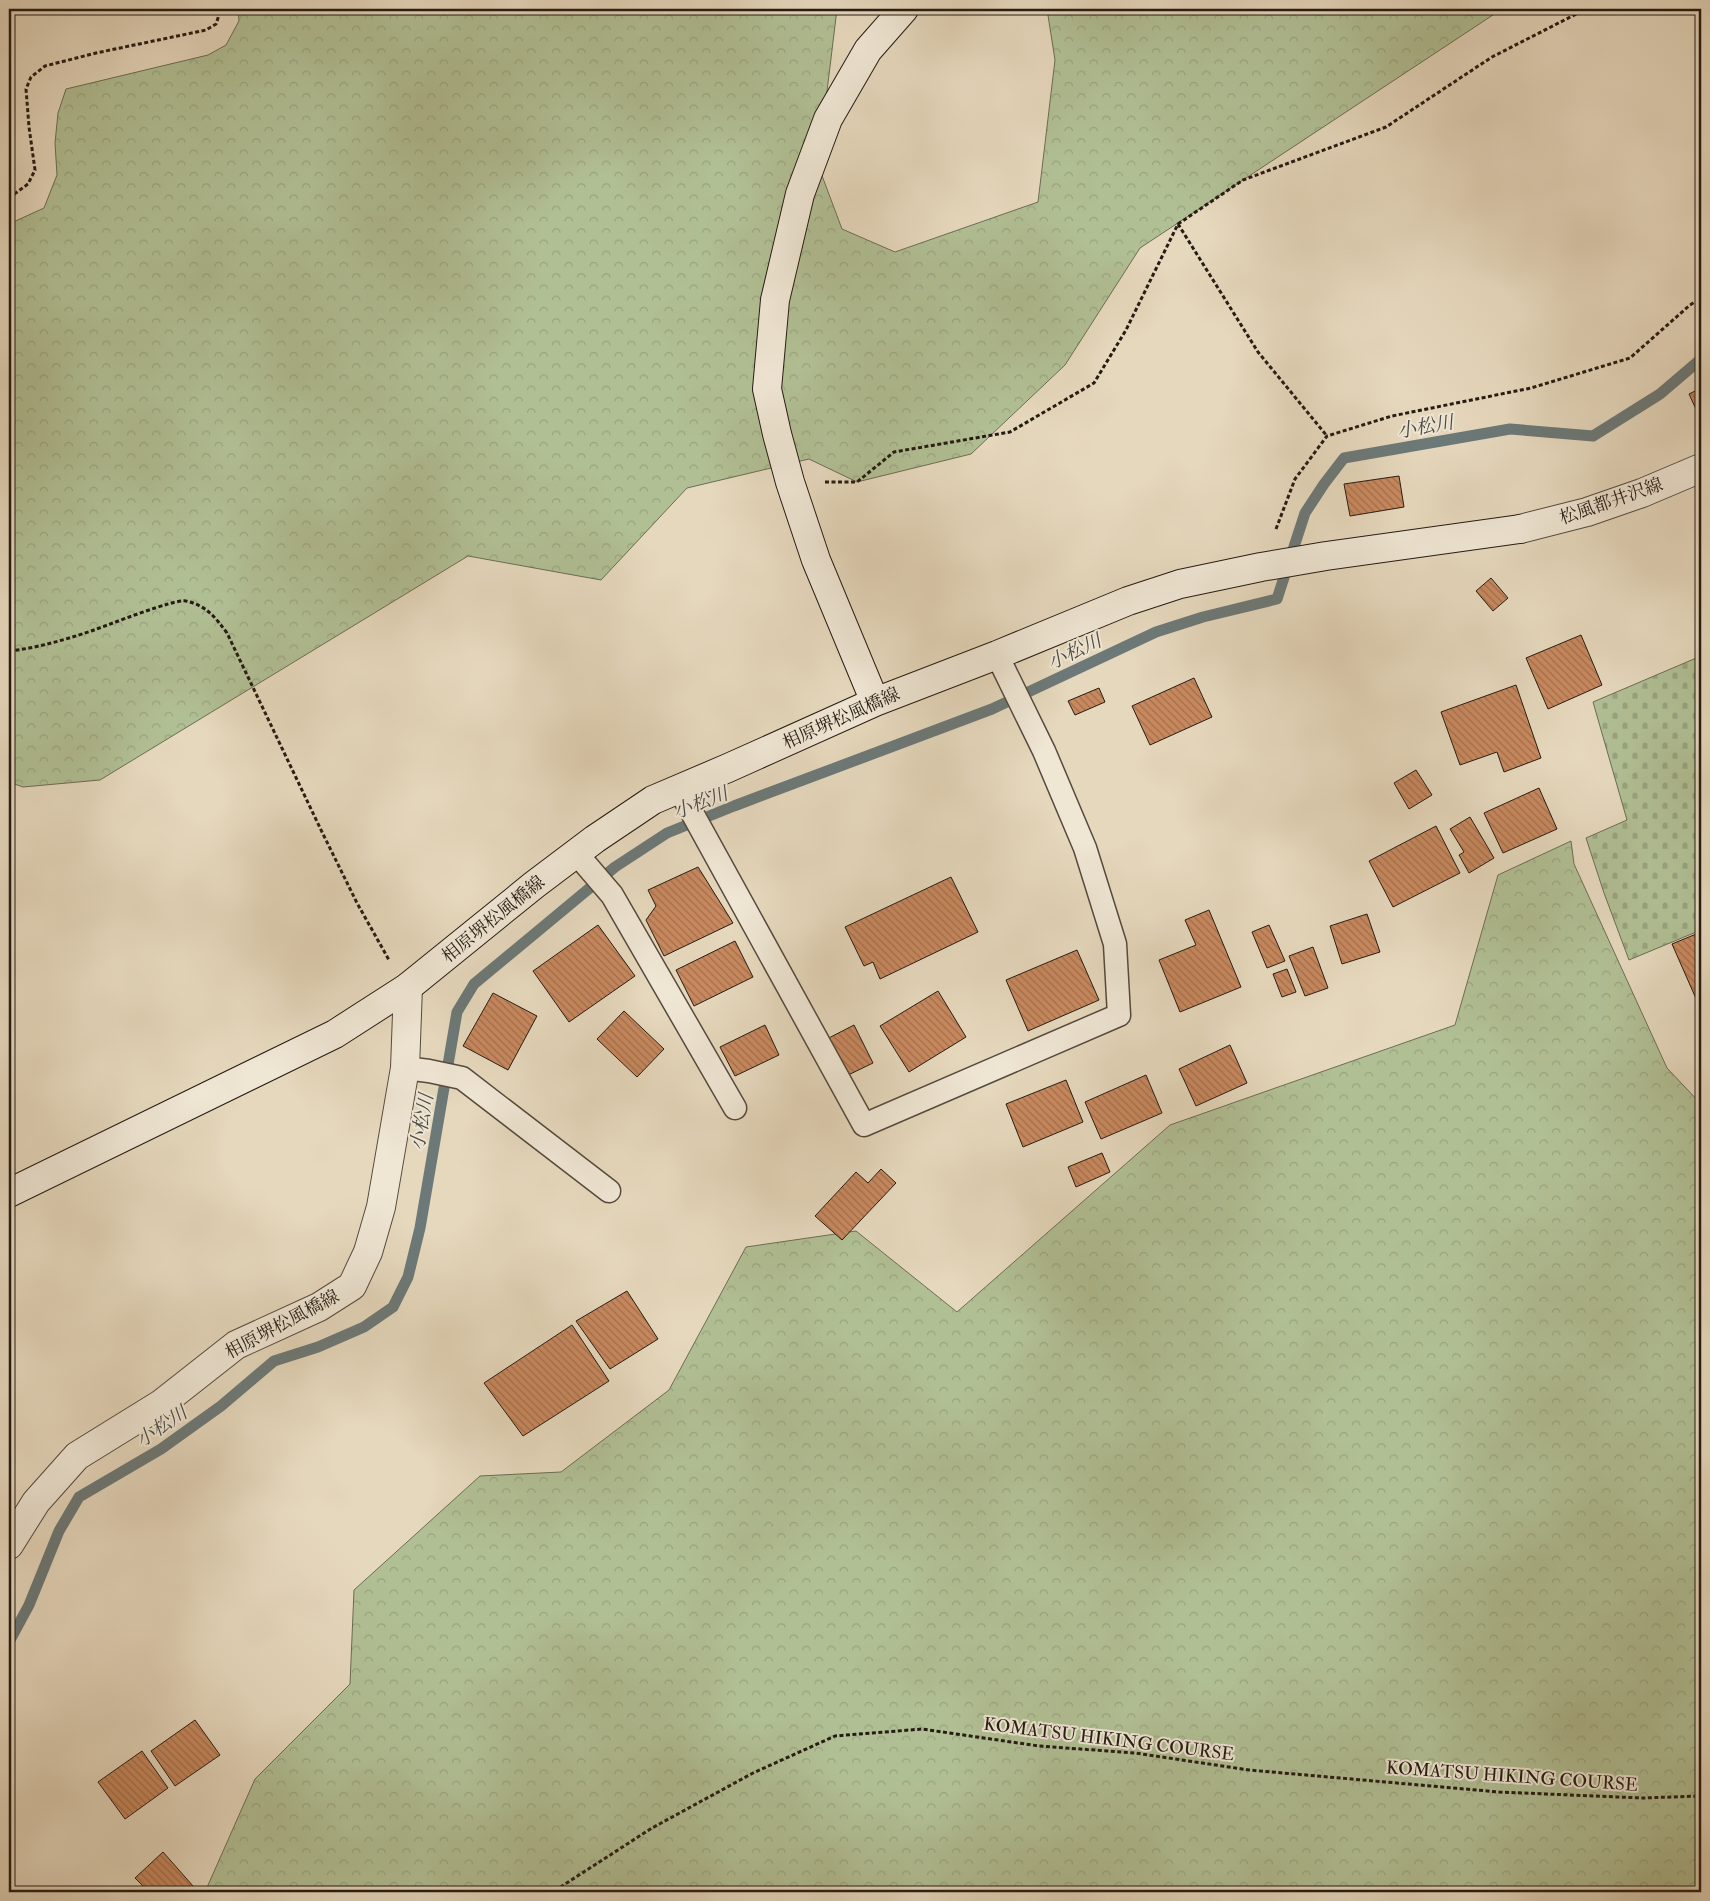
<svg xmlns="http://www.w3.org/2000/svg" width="1710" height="1901" font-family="'IM FELL Double Pica','Noto Serif JP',serif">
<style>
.forest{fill:url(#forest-crowns);stroke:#6b6d54}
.cemetery{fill:url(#cemetery-stones);stroke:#6b6d54}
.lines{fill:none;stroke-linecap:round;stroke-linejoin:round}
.stream{stroke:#6c7978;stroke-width:11}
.building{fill:url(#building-back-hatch);stroke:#251b13}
.lane-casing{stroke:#554a3e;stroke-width:25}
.street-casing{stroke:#554a3e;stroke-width:30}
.secondary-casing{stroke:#251b13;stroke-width:30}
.path{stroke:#251b13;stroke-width:3;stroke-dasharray:4 2.5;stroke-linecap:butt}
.lane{stroke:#efe6d4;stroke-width:22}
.street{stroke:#efe6d4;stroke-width:28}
.secondary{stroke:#efe6d4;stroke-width:28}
.labels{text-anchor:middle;stroke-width:4;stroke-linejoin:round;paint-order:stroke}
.street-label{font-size:18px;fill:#251b13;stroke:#efe6d4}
.water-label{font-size:19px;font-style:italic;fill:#494a46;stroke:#efe6d4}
</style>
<defs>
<pattern id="forest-crowns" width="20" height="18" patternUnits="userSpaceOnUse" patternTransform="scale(1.25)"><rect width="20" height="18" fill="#b1bf94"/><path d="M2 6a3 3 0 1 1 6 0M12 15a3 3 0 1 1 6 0" fill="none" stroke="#98a47f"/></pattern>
<pattern id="cemetery-stones" width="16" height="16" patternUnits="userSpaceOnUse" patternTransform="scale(1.25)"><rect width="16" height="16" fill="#b1bf94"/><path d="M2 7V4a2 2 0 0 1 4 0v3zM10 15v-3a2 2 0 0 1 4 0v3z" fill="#98a47f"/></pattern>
<pattern id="building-back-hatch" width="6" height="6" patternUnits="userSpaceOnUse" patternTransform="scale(1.25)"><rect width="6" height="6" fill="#c9895f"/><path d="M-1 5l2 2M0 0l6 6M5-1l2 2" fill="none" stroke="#a36f4d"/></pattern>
</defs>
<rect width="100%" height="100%" fill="#e6d8bd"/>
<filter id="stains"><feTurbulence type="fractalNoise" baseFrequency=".004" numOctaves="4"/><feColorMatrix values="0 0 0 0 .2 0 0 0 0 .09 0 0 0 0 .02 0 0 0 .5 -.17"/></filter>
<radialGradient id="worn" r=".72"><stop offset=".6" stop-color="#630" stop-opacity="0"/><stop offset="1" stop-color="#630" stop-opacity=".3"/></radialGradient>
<path class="forest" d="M238 9H837L818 165 842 229 895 252 1038 202 1055 60 1047 9H1502L1140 248 1065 365 971 454 857 482 809 459 687 488 601 580 468 556 100 780 23 787 9 782V224L44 208 57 175 55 143 58 113 66 89 208 55 226 45 239 21Z
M1571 841 1574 864 1667 1068 1701 1104V1892H205L255 1779 350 1684 354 1590 480 1476 561 1472 669 1390 746 1247 856 1231 957 1312 1170 1125 1455 1025 1498 875Z"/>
<path class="cemetery" d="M1701 656V930L1629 960 1604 893 1586 838 1627 820 1593 702Z"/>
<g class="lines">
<path class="stream" d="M9 1642 29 1605 59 1531 79 1497 161 1449 221 1406 274 1361 318 1347 364 1327 393 1307 408 1277 420 1228 457 1012 474 984 615 867 667 833 734 806 992 709 1156 632 1203 617 1277 599 1305 513 1324 484 1344 458 1510 429 1593 436 1660 394 1701 359"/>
</g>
<path class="building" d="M1701 388V420L1689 394Z
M1399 476 1404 507 1350 516 1344 484Z
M1491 578 1508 598 1493 611 1476 591Z
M1581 635 1602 685 1548 709 1526 658Z
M1194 678 1212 717 1150 745 1132 706Z
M1516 685 1541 758 1504 772 1497 752 1460 765 1441 712Z
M1099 688 1105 702 1075 715 1068 701Z
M1416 770 1432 795 1409 809 1394 783Z
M1539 788 1557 829 1503 853 1484 813Z
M1470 817 1494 858 1469 873 1459 855 1464 852 1450 829Z
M1436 826 1460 873 1393 907 1369 861Z
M698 867 733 923 664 956 646 920 656 906 648 890Z
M951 877 978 932 880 979 873 962 864 966 845 927Z
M1209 910 1241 987 1180 1012 1159 960 1196 945 1185 920Z
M1367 914 1380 952 1342 964 1330 926Z
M598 925 635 976 569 1022 533 971Z
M1269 925 1285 961 1267 968 1252 932Z
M1701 932V1010L1672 944Z
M735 941 753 977 694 1006 676 970Z
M1313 947 1328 988 1305 996 1289 956Z
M1077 950 1099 1000 1028 1031 1006 980Z
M1287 969 1296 992 1282 997 1273 974Z
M938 991 966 1037 909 1072 880 1026Z
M493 993 537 1016 508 1070 463 1046Z
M624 1011 664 1049 637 1077 597 1039Z
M765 1025 779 1055 735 1076 720 1047Z
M854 1025 873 1063 842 1078 823 1041Z
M1230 1045 1247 1083 1196 1106 1179 1069Z
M1146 1075 1162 1113 1101 1139 1085 1102Z
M1066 1080 1083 1122 1023 1147 1006 1104Z
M1102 1153 1110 1172 1076 1187 1068 1167Z
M881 1169 896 1183 842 1240 815 1216 856 1172 868 1183Z
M627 1291 658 1339 610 1369 576 1321Z
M572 1325 609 1381 523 1436 484 1383Z
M195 1720 220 1755 175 1786 151 1751Z
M142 1751 168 1788 125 1819 98 1782Z
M163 1852 193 1886 186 1892H149L135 1878Z"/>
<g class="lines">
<g class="lane-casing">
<path id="lane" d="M679 789 864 1125 1119 1015 1115 944 1085 848 1044 751 997 655
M576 853 612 895 735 1108
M405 1068 429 1071 462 1078 609 1191"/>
</g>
<g class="street-casing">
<path id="street" d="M1520 529 1587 512 1642 493 1701 468
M9 1545 36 1502 77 1456 161 1404 236 1345 319 1307 352 1286 368 1252 381 1207 405 1068 408 987"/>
</g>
<g class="secondary-casing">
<path id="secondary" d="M875 702 816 560 790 482 777 434 767 389 775 300 800 194 828 119 868 50 904 9
M9 1193 335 1034 408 987 534 885 595 839 653 800 728 768 875 702 997 655 1128 601 1180 584 1261 567 1326 556 1520 529"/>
</g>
<path class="path" d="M9 198 28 184 35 170 29 127 26 89 31 77 45 66 96 53 206 30 216 24 221 9
M1178 224 1258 352 1327 436
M825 482H857L894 452 1010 432 1094 383 1126 330 1178 224 1243 180 1386 127 1492 57 1586 9
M1276 529 1295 479 1327 436 1392 416 1531 388 1630 358 1690 305 1701 298
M9 651C37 648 64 640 91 631 106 626 176 598 186 601 207 606 215 617 227 633L322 832 357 903 389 960
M556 1892 562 1886 652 1828 753 1773 835 1736 922 1729 1039 1746 1135 1753 1249 1770 1499 1792 1642 1798 1701 1796"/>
<use href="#lane" class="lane"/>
<use href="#street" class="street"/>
<use href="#secondary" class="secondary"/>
</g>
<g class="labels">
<g class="street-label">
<text transform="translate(1611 501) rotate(-19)" y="6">松風都井沢線</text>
<text transform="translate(841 718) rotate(-24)" y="6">相原堺松風橋線</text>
<text transform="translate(493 919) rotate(-39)" y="6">相原堺松風橋線</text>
<text transform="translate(282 1324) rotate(-28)" y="6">相原堺松風橋線</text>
<text transform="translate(1109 1739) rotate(7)" y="6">KOMATSU HIKING COURSE</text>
<text transform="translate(1512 1776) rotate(4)" y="6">KOMATSU HIKING COURSE</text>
</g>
<g class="water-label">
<text transform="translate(1425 426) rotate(-10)" y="7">小松川</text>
<text transform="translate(1074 651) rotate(-25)" y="7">小松川</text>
<text transform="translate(700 802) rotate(-21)" y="7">小松川</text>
<text transform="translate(421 1122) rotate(-80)" y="7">小松川</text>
<text transform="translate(161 1426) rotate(-34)" y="7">小松川</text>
</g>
</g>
<rect width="1710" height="1901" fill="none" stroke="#e6d8bd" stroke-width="30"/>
<rect x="10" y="10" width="1690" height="1881" fill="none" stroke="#251b13" stroke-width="2.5"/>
<rect x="15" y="15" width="1680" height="1871" fill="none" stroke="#251b13"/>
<rect width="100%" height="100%" filter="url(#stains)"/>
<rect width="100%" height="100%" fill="url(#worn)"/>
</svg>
